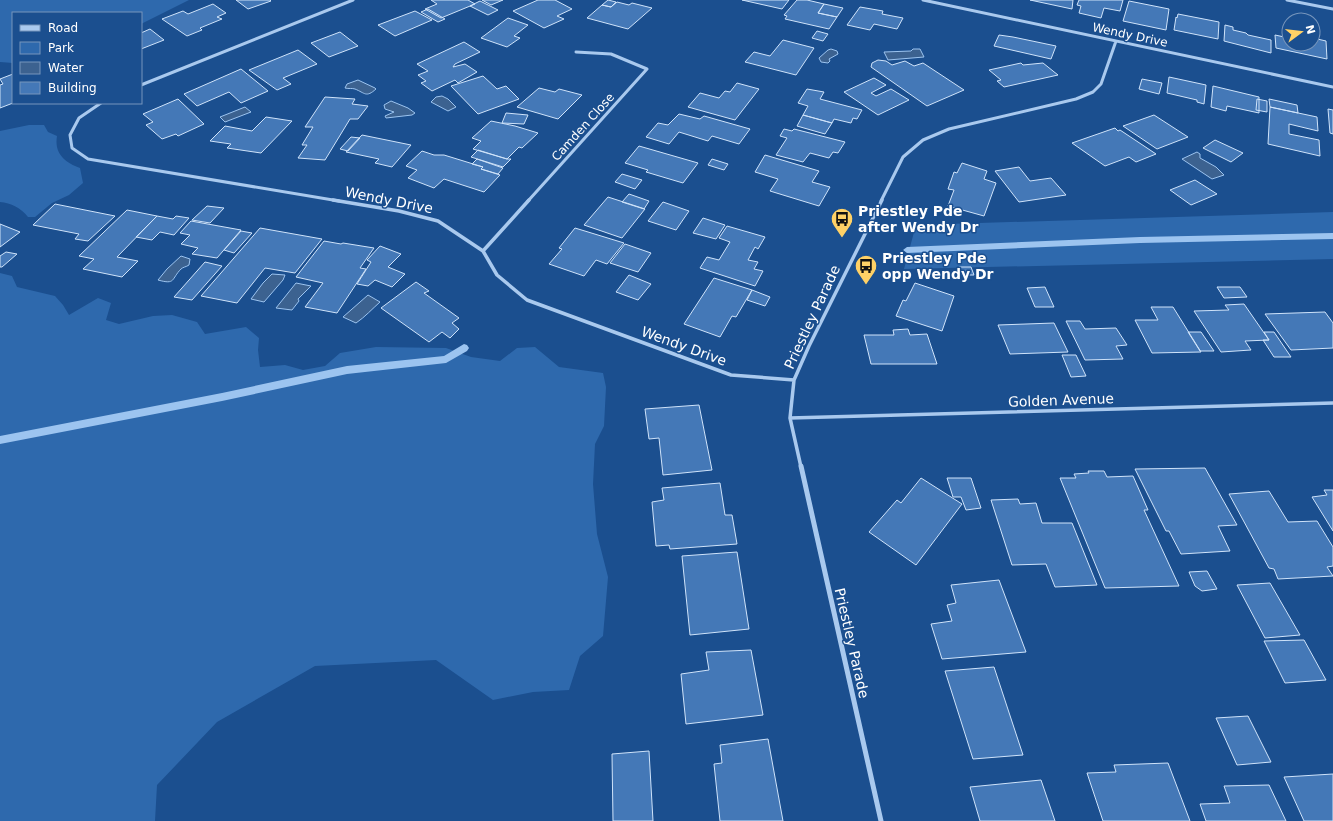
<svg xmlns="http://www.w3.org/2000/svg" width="1333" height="821" font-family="'DejaVu Sans',sans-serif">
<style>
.green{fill:#2e69ad}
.water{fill:#3c6290;stroke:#9cc4f0}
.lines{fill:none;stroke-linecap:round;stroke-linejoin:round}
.stream{fill:#9cc4f0;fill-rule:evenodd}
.building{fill:#4478b7;stroke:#cfe3fa}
.street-far2{stroke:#a9c9ee;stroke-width:3}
.street-far1{stroke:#a9c9ee;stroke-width:3.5}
.street{stroke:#a9c9ee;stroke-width:5}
.labels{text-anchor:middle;stroke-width:3;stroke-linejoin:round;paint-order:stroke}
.far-street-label{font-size:12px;fill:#fff;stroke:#1b4f8f}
.street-label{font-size:14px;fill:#fff;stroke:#1b4f8f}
.poi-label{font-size:14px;font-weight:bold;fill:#fff;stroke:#1b4f8f;text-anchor:start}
</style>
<rect width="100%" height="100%" fill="#1b4f8f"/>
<path class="green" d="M0 0H189L141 24V13H13V63L0 62Z
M29 125H44L48 132 57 136C54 154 65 162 80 168L83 183 69 195 52 203 35 217H28C21 208 11 203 0 202V131Z
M1333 212V259L904 269 916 225Z
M0 273 12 276 17 287 55 296 63 305 69 315 98 298 111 303 106 320 119 324 153 316 172 315 197 322 205 334 246 327 259 338 258 350 260 367 285 365 303 370 325 366 340 353 376 347 446 348 471 357 500 361 517 348 535 347 559 367 603 373 606 387 604 426 595 444 593 484 597 534 608 577 603 636 580 656 569 690 533 692 493 700 436 660 315 666 217 722 157 785 155 821H0Z"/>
<path class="water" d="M831 49 837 51 838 54 829 59 830 61 828 63 821 62 819 58 828 50Z
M913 49H920L924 57 888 60 884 52 911 51Z
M358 80 375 88 376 89C366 98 365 93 355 89 352 88 349 89 345 88L347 84Z
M442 96 448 99 456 107 448 111 431 102 436 97Z
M391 101 408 108 415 113 412 115 386 118 385 116 394 112 385 109 384 105Z
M245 107 251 112 225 122 220 117Z
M1197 152 1200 154V158L1216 167 1224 175 1212 179 1182 159Z
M181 256 190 259 189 265C186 267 183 267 181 269 171 279 176 285 158 280L167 269Z
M272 274 285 275 283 280 264 302 251 299 263 283Z
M296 283 311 286 298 299 299 301 292 310 276 308Z
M368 295 380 302C372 309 365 317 356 323L343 317Z"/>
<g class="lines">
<path class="stream" d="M1333 233V239L1140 243 907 253 903 250 907 247 1140 237Z
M464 344 467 345 469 348 467 351 446 363 347 374 222 401 0 444V436L222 393 347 366 444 356Z"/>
</g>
<path class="building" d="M236 0H270L271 1 248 9Z
M431 0H468L475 4 441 18 425 9 437 4Z
M482 0H503L491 5Z
M538 0H555L572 9 557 16 564 19 544 28 513 11Z
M608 0 616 2 611 7 602 5Z
M742 0H789L782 9Z
M797 0H807L824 4 818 13 837 17 829 29 785 19 787 16 784 15Z
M1030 0H1073L1072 9Z
M1079 0H1123L1120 11 1104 8 1101 18 1079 13 1081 6 1077 5Z
M480 1 498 10 488 15 470 6Z
M1129 1 1169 9 1166 30 1123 21Z
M617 2 629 5 632 3 652 8 628 29 587 18 602 5 611 7Z
M213 4 226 13 217 17 222 19 200 28 202 30 187 36 162 19 183 11 188 14Z
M824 4 843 8 837 17 818 13Z
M860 7 883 11 882 14 903 18 897 29 874 24 870 30 847 25Z
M428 9 445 19 438 22 421 12Z
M415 11 432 20 395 36 378 25Z
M1178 14 1219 22 1218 39 1174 30 1176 17 1177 18Z
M508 18 528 25 514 36 520 38 507 47 481 38Z
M1225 25 1233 27V30L1246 33 1248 35 1271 40V53L1224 41Z
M150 29 164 40 141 49V33Z
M817 31 828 34 823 41 812 38Z
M340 32 358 46 329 57 311 43Z
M999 35 1013 37 1056 46 1051 59 994 46Z
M1275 35 1289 38V44H1313V38L1326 41 1327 59 1276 48Z
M783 40 814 48 796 75 745 62 754 52 770 56Z
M464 42 480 52 455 64 453 67 465 64 477 72 458 83 455 80 432 91 421 83 426 81 418 75 428 71 417 64Z
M298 50 317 64 283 78 291 84 277 90 249 70Z
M878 60 886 61 892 65 905 61 914 66 923 63 964 90 927 106 871 67 872 63Z
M1021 63 1023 65 1043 63 1058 75 1004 87 997 81 1001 80 989 70Z
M241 69 268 91 241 103 229 92 197 106 184 94Z
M13 74V103L0 108V85L3 84 0 79Z
M483 76 497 89 506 86 519 99 478 114 451 86Z
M1169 77 1206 85 1204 104 1197 102V100L1167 93Z
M874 78 886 85 871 93 876 96 891 89 909 100 878 115 844 92Z
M1142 79 1162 83 1159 94 1139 89Z
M737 83 759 89 735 120 688 107 700 93 719 98 725 91 730 92Z
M1213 86 1259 97V113L1227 106 1226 111 1211 107Z
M539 88 555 92 559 89 582 95 558 119 517 107Z
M807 89 824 92 820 99 862 110 857 119 853 118 851 123 834 119 832 123 803 115 808 106 798 103Z
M325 97 355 99 352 104 368 106 358 119H350L325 160 298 158 307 145H302L313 127H305Z
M178 99 204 124 178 136 176 134 162 139 146 125 153 122 143 114Z
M1257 99 1267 101V112L1256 110Z
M1269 99 1297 105 1298 113 1270 107Z
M1270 107 1317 117 1318 131 1289 124V134L1319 140 1320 156 1268 144Z
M1328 109 1333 110V134L1330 133Z
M506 113 528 115 524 124 502 123Z
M679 114 700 119 704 116 750 129 739 144 712 136 708 141 679 132 669 144 646 137 658 123 668 125Z
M803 115 832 123 825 134 797 126Z
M1154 115 1188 137 1157 149 1123 126Z
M266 117 292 121 261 153 227 148 231 144 210 141 225 126 252 131Z
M491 121 515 126 538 133 522 148 519 147 507 159 473 149 481 141 472 138Z
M1115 128 1118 131 1120 130 1156 154 1136 162 1129 157 1105 166 1072 143Z
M784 129 792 131 794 129 845 142 838 153 833 152 829 158 810 153 803 162 776 155 787 138 780 136Z
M362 135 411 145 392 167 375 163 379 159 346 152Z
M351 137 360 138 348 151 340 149Z
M1215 140 1243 153 1231 162 1203 148Z
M639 146 698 163 683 183 646 172 648 170 625 163Z
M478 150 507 159H511L503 167 471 157Z
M422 151 434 155H444L483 167 481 169 500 175 484 192 444 179 434 188 408 178 417 170 406 166Z
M765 155 819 171 812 182 830 187 819 206 770 191 778 179 755 172Z
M477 159 503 168 498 174 481 169 483 167 472 164Z
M712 159 728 164 724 170 708 165Z
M962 163 987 171 984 179 996 183 984 216 948 206 954 190 948 189 954 172 957 173Z
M1019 167 1030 181 1051 178 1066 195 1019 202 995 171Z
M622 174 642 180 635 189 615 182Z
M1195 180 1217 194 1191 205 1170 190Z
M629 194 649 201 644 209 622 202Z
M608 197 645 209 622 238 584 225Z
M663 202 689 211 676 230 648 221Z
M55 204 115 216 88 241 75 239 79 234 33 225Z
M207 206 224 208 210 223 192 220Z
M127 210 157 216 117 257 138 261 122 277 83 269 94 259 79 256Z
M157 216 173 219 176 216 189 218 174 235 160 232 152 240 136 237Z
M703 218 725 225 716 239 693 233Z
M191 221 241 230 217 258 192 254 198 248 181 244 190 235 180 233Z
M0 224 20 232 0 247Z
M727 226 765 237 758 249 755 247 748 260 758 262 754 269 763 271 755 286 700 268 707 257 719 260 730 242 719 238Z
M260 228 322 239 295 273 265 268 237 303 201 296Z
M575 228 624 243 607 264 596 260 584 276 549 264 562 249 559 248Z
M241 231 252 233 234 253 224 250Z
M324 241 341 244 343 243 374 248 360 268 366 269 337 313 305 307 323 283 296 277Z
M625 244 651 253 638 272 610 263Z
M380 246 401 254 388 267 405 274 392 287 375 280 368 286 357 284 371 262 367 260Z
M6 252 17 254 2 267H0V256Z
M205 262 222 266 192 300 174 297Z
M959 267H971L974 275H962Z
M629 275 651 284 638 300 616 292Z
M714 278 752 290 736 317 732 316 720 337 684 324Z
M416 282 429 291 424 293 459 318 452 323 459 329 450 338 442 332 429 342 381 308Z
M915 283 954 296 942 331 896 316 903 300 906 301Z
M1045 287 1054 307H1035L1027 288Z
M1217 287H1240L1247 297 1224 298Z
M752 290 770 297 765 306 747 300Z
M1244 304 1269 340 1245 341 1251 350 1221 352 1194 311 1229 310 1225 305Z
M1151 307H1173L1201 352 1152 353 1135 320H1158Z
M1325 312 1333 323V348L1291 350 1265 314Z
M1066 321H1080L1085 329 1116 328 1127 345 1116 346 1123 359 1085 360Z
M1054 323 1068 352 1010 354 998 325Z
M908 329 910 335 927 334 937 364H871L864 335H894L893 330Z
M1188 332H1201L1214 351H1200Z
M1264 332H1274L1291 357H1274L1263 340H1269Z
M1062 355H1076L1086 376 1071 377Z
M699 405 712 470 663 475 659 438 649 439 645 409Z
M1205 468 1237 525 1218 526 1230 551 1181 554 1169 531H1166L1135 469Z
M1088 471H1104L1107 477 1133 476 1148 510H1144L1179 586 1105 588 1060 478H1076L1074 474 1089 473Z
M921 478 962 504 916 565 869 532 897 500 901 503Z
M947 478H971L981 508 966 510 961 497H953Z
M720 483 725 515H732L737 544 670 549 669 545 656 546 652 502 664 500 662 488Z
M1324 490H1333V531L1312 497 1327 495Z
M1269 491 1288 522 1317 521 1333 547V566L1327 567 1333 576 1278 579 1274 569 1269 568 1229 494Z
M1018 499 1020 504 1036 503 1042 523H1072L1097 585 1055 587 1046 564 1012 565 991 500Z
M737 552 749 629 690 635 682 556Z
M1207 571 1217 589 1202 591 1195 586 1189 572Z
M999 580 1026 652 942 659 931 624 952 621 947 605 956 603 951 585Z
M1270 583 1300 635 1265 638 1237 585Z
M1304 640 1326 680 1285 683 1264 641Z
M751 650 763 715 686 724 681 674 709 670 706 652Z
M994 667 1023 755 973 759 945 671Z
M1248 716 1271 762 1237 765 1216 718Z
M768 739 783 821H720L714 764 722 763 720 745Z
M649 751 653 821H613L612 754Z
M1168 763 1190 821H1103L1087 773 1116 772 1114 765Z
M1333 774V821H1304L1284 777Z
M1041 780 1055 821H980L970 787Z
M1269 785 1286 821H1206L1200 804 1230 803 1224 786Z"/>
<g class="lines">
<path class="street-far2" d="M923 0 1333 87
M1287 0 1333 9
M141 85 353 0
M101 103 79 118 70 135 72 148 88 159 339 201
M528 201 647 69 611 54 576 52
M881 201 903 157 923 140 949 129 1076 99 1093 92 1101 84 1116 41"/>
<path class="street-far1" d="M333 200 399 211 438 221 483 251 497 275 527 300 731 375 794 380
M483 251 529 200
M790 418 1333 403
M801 467 790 418 794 380 809 346 882 200"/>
<path class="street" d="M801 466 881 821"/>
</g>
<defs>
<g id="bus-pin" transform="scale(1.15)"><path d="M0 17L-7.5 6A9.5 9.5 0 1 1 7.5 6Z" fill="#ffd166" stroke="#1b4f8f"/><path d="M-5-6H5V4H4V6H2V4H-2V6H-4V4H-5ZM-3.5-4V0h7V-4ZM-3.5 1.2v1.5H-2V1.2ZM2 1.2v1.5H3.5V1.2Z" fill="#111"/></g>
</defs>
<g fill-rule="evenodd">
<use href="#bus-pin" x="842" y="219"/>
<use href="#bus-pin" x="866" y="266"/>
</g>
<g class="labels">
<g class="far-street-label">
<text transform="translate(1130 35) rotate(12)" y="4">Wendy Drive</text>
<text transform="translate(583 127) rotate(-48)" y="4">Camden Close</text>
</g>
<g class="street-label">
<text transform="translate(389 200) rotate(11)" y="5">Wendy Drive</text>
<text transform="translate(812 317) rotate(-65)" y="5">Priestley Parade</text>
<text transform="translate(684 346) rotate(20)" y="5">Wendy Drive</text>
<text transform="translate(1061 400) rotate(-2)" y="5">Golden Avenue</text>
<text transform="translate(852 643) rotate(77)" y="5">Priestley Parade</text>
</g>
<g class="poi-label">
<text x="858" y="216">Priestley Pde<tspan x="858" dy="16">after Wendy Dr</tspan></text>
<text x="882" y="263">Priestley Pde<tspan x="882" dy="16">opp Wendy Dr</tspan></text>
</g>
</g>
<rect x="12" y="12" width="130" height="92" fill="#1b4f8f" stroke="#7695bc"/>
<rect x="20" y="25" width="20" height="6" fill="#a9c9ee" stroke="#7695bc"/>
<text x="48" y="32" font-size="12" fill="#ffffff">Road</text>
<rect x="20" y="42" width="20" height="12" fill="#2e69ad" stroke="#7695bc"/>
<text x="48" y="52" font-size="12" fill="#ffffff">Park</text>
<rect x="20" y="62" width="20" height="12" fill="#3c6290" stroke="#7695bc"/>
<text x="48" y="72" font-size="12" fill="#ffffff">Water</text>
<rect x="20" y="82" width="20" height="12" fill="#4478b7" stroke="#7695bc"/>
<text x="48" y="92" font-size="12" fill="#ffffff">Building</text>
<g transform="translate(1301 32) rotate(75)"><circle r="19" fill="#1b4f8f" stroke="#7695bc"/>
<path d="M0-3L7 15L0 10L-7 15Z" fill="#ffd166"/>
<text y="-6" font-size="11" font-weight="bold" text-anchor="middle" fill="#ffffff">N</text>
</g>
</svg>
